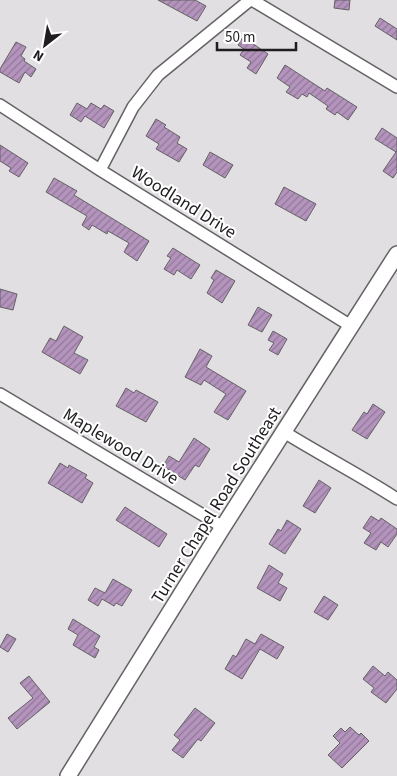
<svg xmlns="http://www.w3.org/2000/svg" width="397" height="776" font-family="'Source Sans 3',sans-serif">
<style>
.building{fill:url(#building-hatch);stroke:#646165}
.lines{fill:none;stroke-linecap:round;stroke-linejoin:round}
.minor-casing{stroke:#656266;stroke-width:14}
.tertiary-casing{stroke:#656266;stroke-width:18}
.minor{stroke:#fff;stroke-width:11}
.tertiary{stroke:#fff;stroke-width:15}
.labels{text-anchor:middle;stroke-width:4;stroke-linejoin:round;paint-order:stroke}
.street-label{font-size:18px;fill:#1f1d1f;stroke:#fff}
</style>
<defs>
<pattern id="building-hatch" width="6" height="6" patternUnits="userSpaceOnUse" patternTransform="scale(1.25)"><rect width="6" height="6" fill="#b494bd"/><path d="M-1 1l2-2M0 6l6-6M5 7l2-2" fill="none" stroke="#927899"/></pattern>
</defs>
<rect width="100%" height="100%" fill="#e2dfe3"/>
<path class="building" d="M158 0H195L206 6 197 21Z
M335 0H350L349 10 334 8Z
M380 18 397 29V40L375 26Z
M243 37 268 54 256 74 247 68 251 62 240 55 244 49 238 45Z
M16 42 26 47 21 56 25 59 24 61 36 69 31 77 25 72 19 83 0 72V69Z
M285 65 325 91 327 88 357 107 348 120 337 112 335 115 326 109 328 106 309 93 307 97 302 94 298 99 286 92 290 87 277 78Z
M77 103 87 109 91 103 101 109 104 105 114 111 104 128 85 116 81 122 70 115Z
M156 119 166 125 164 127 180 137 177 143 187 149 179 162 156 149 159 144 146 136Z
M382 128 397 138V172L393 178 383 171 396 152 375 139Z
M0 145 28 163 19 177 9 171 11 168 0 161Z
M210 152 233 165 225 178 203 165Z
M54 178 77 191 74 195 149 241 137 261 124 252 129 243 108 231 107 234 92 225 89 230 82 225 87 216 46 192Z
M284 187 316 204 306 221 275 204Z
M173 248 200 265 191 279 177 270 174 275 164 269 171 258 167 256Z
M216 270 235 281 222 303 207 293 214 280 211 278Z
M0 289 17 294 13 310 0 307Z
M258 307 272 315 262 332 248 325Z
M64 326 83 337 74 353 88 360 80 374 42 352 50 338 56 341Z
M273 331 287 339 278 355 269 350 274 343 268 340Z
M200 349 212 356 206 367 246 391 228 420 214 412 226 394 204 380 201 385 185 377Z
M126 388 134 393 136 390 158 402 146 422 116 406Z
M373 404 385 412 367 439 352 430 364 412 367 414Z
M194 438 210 449 199 467 195 465 185 480 163 466 169 456 179 462Z
M60 463 68 468 69 465 87 475 85 478 93 483 82 503 48 483Z
M319 480 331 488 315 513 303 506Z
M125 507 167 534 159 547 116 520Z
M371 516 379 521 381 518 397 529V534L388 547 381 542 376 550 364 543 371 533 363 528Z
M287 520 301 529 285 554 269 544 278 529 281 531Z
M269 565 283 574 278 583 287 588 280 601 257 588Z
M113 579 132 590 122 606 116 603 114 606 102 599 98 606 88 600 95 588 105 593Z
M324 596 338 605 328 620 314 612Z
M73 619 100 636 94 647 99 650 95 658 73 645 78 635 68 629Z
M7 634 16 639 8 652 0 647Z
M261 634 284 647 277 659 260 649 242 679 225 669 233 655 236 657 246 639 255 644Z
M373 666 385 676 388 672 397 680V689L386 703 371 692 374 688 363 679Z
M29 676 50 702 17 729 8 718 33 698 20 683Z
M195 708 215 723 201 741 198 739 183 758 172 750 180 740 174 735Z
M350 727 359 735 361 733 369 741 342 768 328 755 340 743 333 736 341 728 345 732Z"/>
<g class="lines">
<g class="minor-casing">
<path id="minor" d="M252 0 397 87
M0 105 100 170 351 326
M100 170 133 107 158 75 250 0
M0 394 223 527
M284 432C321 455 360 475 397 499"/>
</g>
<g class="tertiary-casing">
<path id="tertiary" d="M68 776 223 527 397 254"/>
</g>
<use href="#minor" class="minor"/>
<use href="#tertiary" class="tertiary"/>
</g>
<g class="labels">
<g class="street-label">
<text transform="translate(184 202) rotate(32)" y="6">Woodland Drive</text>
<text transform="translate(121 446) rotate(31)" y="6">Maplewood Drive</text>
<text transform="translate(216 505) rotate(-58)" y="6">Turner Chapel Road Southeast</text>
</g>
</g>
<g transform="translate(45 45) rotate(211)" stroke="#ffffff" stroke-width="4" paint-order="stroke">
<path d="M0-4L9 19L0 12L-9 19Z" fill="#1f1d1f"/>
<text y="-8" font-size="14" font-weight="bold" text-anchor="middle" fill="#1f1d1f">N</text>
</g>
<path d="M217 42v8h79v-8" fill="none" stroke="#1f1d1f" stroke-width="2.5"/>
<text x="225" y="42" font-size="15" fill="#1f1d1f" stroke="#ffffff" stroke-width="4" paint-order="stroke">50 m</text>
</svg>
